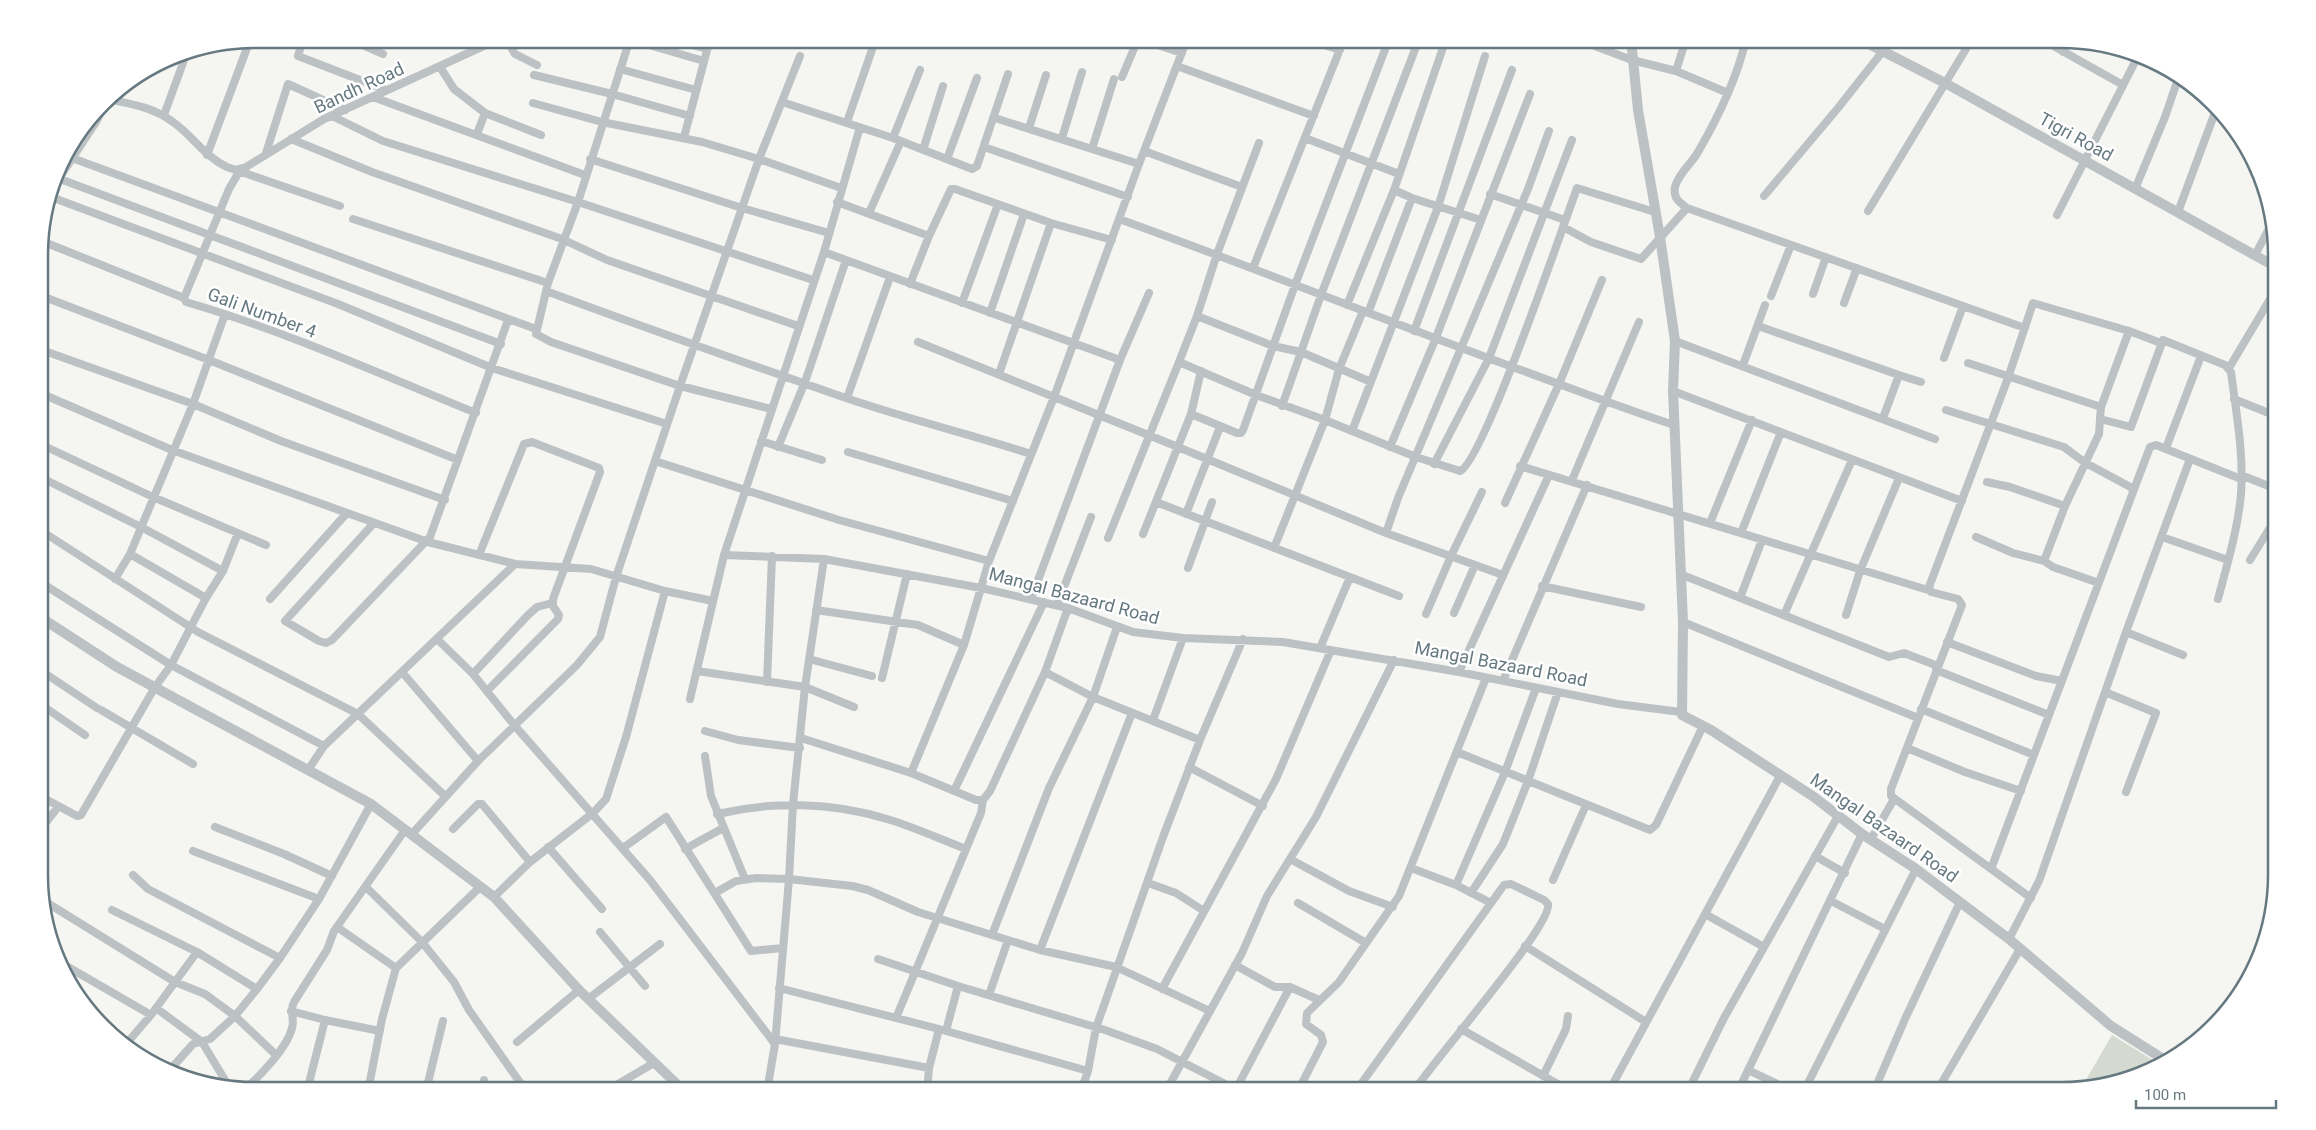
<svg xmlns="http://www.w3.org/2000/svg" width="2316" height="1130" font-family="Roboto,sans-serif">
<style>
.green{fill:#d5dad1}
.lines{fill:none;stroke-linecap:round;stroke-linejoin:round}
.minor{stroke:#bcc1c3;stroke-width:8}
.tertiary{stroke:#bcc1c3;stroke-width:10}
.labels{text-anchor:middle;stroke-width:5;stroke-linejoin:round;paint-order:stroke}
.street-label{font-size:18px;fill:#667981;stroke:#fff}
.rim{fill:none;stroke:#667981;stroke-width:2.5}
</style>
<rect width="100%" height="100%" fill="#f5f5f2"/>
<path class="green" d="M2112 1035 2161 1065 2131 1080 2080 1090Z"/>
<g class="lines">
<path class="minor" d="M303 39 298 56 386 90
M349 39 383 54
M506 39 515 54 537 65
M628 39 704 61
M630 39 578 202 548 283 536 334 551 342 680 386 771 409
M669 39 707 49
M1139 39 1182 53
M1305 39 1340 50
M1576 39 1632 60 1676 71 1728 93
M2041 39 2123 85
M2063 52 2069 41
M1177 66 1314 116
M440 67 454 89 485 113 541 135
M620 69 696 90
M1676 71 1686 39
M534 75 612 94 690 116
M1122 77 1138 39
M373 97 585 175
M107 99C131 104 153 107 173 122 193 136 205 157 227 167L340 206
M782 102 893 138 972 169 977 166 1008 74
M533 103 602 122 702 142 759 159 841 188
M164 115 187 52
M332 116 383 141 578 202 813 280
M995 118 1139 164
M847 122 874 44
M1029 128 1046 75
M477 134 485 113
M684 137 710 39
M893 138 920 70
M1062 138 1082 72
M1305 138 1399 174
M291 139 372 172 562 239 607 260 798 326
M984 147 1128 197
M1092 149 1114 79
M923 150 943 86
M1144 151 1242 187
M266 153 288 84 345 110
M207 155 250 40
M72 158 536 329
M590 159 742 208 829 233
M947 159 977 78
M235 170 246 167 324 119 499 39
M60 179 501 344
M54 186 96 122 112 92
M2135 189 2165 117 2179 76
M1394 190 1412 198 1481 220
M1490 194 1565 220
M1764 196 1838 108 1883 51
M51 197 338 304 492 368 667 424
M837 202 929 236
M1687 208C1679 202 1673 198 1675 187 1678 174 1692 163 1698 152 1719 116 1737 79 1746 39
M1868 211 1972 39
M2178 212 2217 107
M869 213 901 141
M2057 215 2138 56
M353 219 548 283
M1119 219C1250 266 1379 318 1510 366 1565 386 1619 407 1674 425
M1563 227 1591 242 1641 259 1687 208 2025 328
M39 240 184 298 186 302C285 331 380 374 476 413
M824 252 1120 360
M2255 255 2273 221
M1253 268 1344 39
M910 284 929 236 951 189H955L1051 223 1112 240
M546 291C645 328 746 363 846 398 907 419 970 434 1031 454
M1813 294 1826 257
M39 295 209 360 458 460
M1771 296 1791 245
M184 298 229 189 239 172
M962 303 998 204
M1844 303 1857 268
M1347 305 1394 190 1446 39
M990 313 1024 214
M1368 313 1412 198
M1197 316 1273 346 1301 352 1371 382
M1758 326 1899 375 1883 418
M1414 331 1512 70
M2129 331 2101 407 2100 419 2131 427 2163 340 2225 365 2231 372C2236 412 2244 453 2241 494 2238 529 2227 565 2218 599
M1675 341 1935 439
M918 342 1178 447 1386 533 1503 575
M39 349 193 404 281 441 445 500
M1944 358 1963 306
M1179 362 1256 395 1325 420 1416 457 1460 471C1483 462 1563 226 1577 188L1655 212
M1968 363 2101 407
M1743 365 1765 305
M2229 368 2276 289
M999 374 1051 223
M1899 375 1921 382
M1673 391 1962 501
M40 393 172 450 428 542 515 564 591 569 665 591 713 601
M847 398 890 277
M2234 399 2276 416
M1282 406 1321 295 1419 39
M1946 410 2064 447 2084 462 2134 489
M1191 414 1237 433H1241L1243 430 1295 285 1389 39
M1352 431 1438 207 1485 56
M761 441 822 460
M40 444 153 497 266 545
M778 447 805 382 846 260
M1390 447 1435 340 1530 94
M2166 448 2201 356
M848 452 1013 501
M655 461 839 520 989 561
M1434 464 1489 358 1572 140
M1520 466 1928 590
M2241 475 2276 489
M40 477 141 527 223 571 238 533
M1572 480 1639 322
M1987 482 2010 487 2065 506
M1156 502 1399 596
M1505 503 1559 384 1602 280
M1186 514 1220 427
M374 523 285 621 319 641 326 643 332 640 430 537 508 320
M1710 523 1752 420
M40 530 198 632 358 714 445 796
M1386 533 1398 498 1528 189 1549 131
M1741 533 1781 432
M1143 534 1191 414 1201 371
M1976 537 2013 553 2044 561 2053 567 2099 583
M2162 537 2228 560
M1108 538 1179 362 1197 316 1217 254 1259 143
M1274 548 1325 420 1339 369 1363 311
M479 555 524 444 532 442 599 468 600 472 553 599V606L559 615 558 619 487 691
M724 555 824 559 981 588 1068 608 1133 632 1183 638 1283 642 1459 672 1618 704 1681 712
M2250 560 2276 518
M2044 561 2065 506 2099 434 2100 420
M1188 568 1212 502
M1680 574 1889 657 1904 653 1938 666
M115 579 130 554
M40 582 171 665 324 746 515 564
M1542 586 1641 607
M206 598 130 554 193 404 225 314
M1740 598 1762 540
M270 599 346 514
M1031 599 1120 360 1149 293
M1057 605 1091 517
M816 610 918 625 964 645
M1454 613 1475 565
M1426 614 1451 556 1482 492
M1784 615 1852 460
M1846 615 1860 571 1899 478
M1683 622 1918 718
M2126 632 2183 655
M437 639 473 674 515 726 650 880 775 1044
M1947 642 2036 676 2062 681
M1320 648 1350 577
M809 659 872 676
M40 670 97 708
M1936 670 2049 715
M697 671 805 687 854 707
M402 672 478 761
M1045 672 1093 697 1200 740
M1459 672 1549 475
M473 674 528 615 537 607 552 603
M882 678 907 574
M1503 681 1587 485
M767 682 772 556
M2105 692 2156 713 2126 792
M690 699 724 555 824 252 860 127
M40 704 85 735
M1921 709 2034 755
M101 710 193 764
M1153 720 1183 638
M705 731 738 740 800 748
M801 738 911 773 976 800H983L990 791 1045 672 1068 608
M1907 748 1965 772 2021 791
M1457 752 1650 830 1656 825 1703 726
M705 756 711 796 745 879
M1189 767 1263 806
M308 770 324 746
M911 773 964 645 989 561 1054 397 1139 164 1187 39
M954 791 1044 602
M40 796 77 816 81 815 155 687 171 665 206 598 223 571
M717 814C772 801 832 802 887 819 914 827 940 839 966 849
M215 827 284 854 332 876
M453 829 478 804H482L530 862
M40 830 58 807
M411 835 478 761 577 665 600 637 616 577 680 386 759 159 800 56
M1871 839 1894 799
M548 847 602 909
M623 848 666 817 751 951 783 948
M685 849 723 828
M193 851 319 899
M1815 856 1845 873
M1290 859 1349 891 1393 907
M1411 868 1456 885
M1991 869 2150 447 2156 445 2241 479
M133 875 148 889 280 958
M1553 880 1586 805
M1148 883 1176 893 1204 911
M366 887 422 942 454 982 469 1010 526 1091
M715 893 736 881 756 878 789 879 852 886 868 890 918 912 1040 950 1116 967 1210 1011
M1471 893 1503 844 1528 781 1558 692
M494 897 530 862 593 813 606 799 626 737 665 591
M2031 898 1891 796V789L1962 605 1958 599 1931 592 1929 587 2008 378 2033 303 2129 331 2161 343
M41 899 175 982 205 994 235 1016 276 1055
M1831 901 1885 929
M1298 903 1366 943
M1491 903 1456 885 1505 772 1536 688
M112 910 197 952 257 989
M1705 914 1764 947
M337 927 396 968
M600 932 645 986
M992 935 1049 788 1093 697 1117 627
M2009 939 2039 881 2126 632 2190 459
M1525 946 1646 1022
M1040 950 1132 713
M878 959 958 986 1105 1030 1157 1049 1239 1091
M56 960 151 1015
M1235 965 1275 987H1290
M779 988 939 1029 1088 1071
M1162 989 1276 779 1331 650
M989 995 1008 940
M588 999 660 944
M156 1008 202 1042 228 1085
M291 1011 325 1020 380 1031
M896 1018 981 813 983 800
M1461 1029 1570 1091
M946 1031 958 986
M775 1039 929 1068
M517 1042 579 990
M127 1043 151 1015 197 952
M1748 1070 1792 1091
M169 1071 193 1044 210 1039 235 1016 257 989 280 958 319 899 371 804
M1543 1076 1566 1029 1568 1016
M250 1085 261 1091
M245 1089C261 1075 287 1048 292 1028 295 1018 289 1011 294 1002L327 950 334 931 405 830
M307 1091 325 1020
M368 1091 382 1019 396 968 480 887
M426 1091 443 1021
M481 1091 484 1080
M606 1091 654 1063
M767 1091 775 1044 789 879 793 804 805 687 824 559
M927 1091 929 1068 939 1029
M1081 1091 1088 1071 1096 1028 1163 837 1200 740 1243 639
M1166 1091 1242 953 1267 896 1316 817 1394 660
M1235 1091 1290 987 1319 1000
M1298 1091 1323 1042 1321 1035 1306 1024 1307 1013 1339 982 1399 896 1486 678
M1356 1091 1504 885 1511 884 1544 900 1548 904C1553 925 1432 1062 1414 1091
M1609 1091 1780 776
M1688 1091 1724 1018 1838 816
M1738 1091 1862 834
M1804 1091 1916 869
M1874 1091 1905 1019 1960 902
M1937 1091 2020 949"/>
<path class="tertiary" d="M1631 39 1638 110 1660 237 1675 341 1673 391 1683 622 1682 715 1711 730 1814 797 1862 834 1916 869 2009 939 2111 1026 2168 1062
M1859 39 1945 83 2276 267
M40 617 117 667 371 804 494 897 579 990 684 1091"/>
</g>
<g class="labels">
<g class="street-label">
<text transform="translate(359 88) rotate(-25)" y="6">Bandh Road</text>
<text transform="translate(2076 137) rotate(29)" y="6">Tigri Road</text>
<text transform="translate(262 313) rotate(20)" y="6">Gali Number 4</text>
<text transform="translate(1074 596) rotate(15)" y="6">Mangal Bazaard Road</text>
<text transform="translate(1501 664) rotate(11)" y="6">Mangal Bazaard Road</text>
<text transform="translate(1884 828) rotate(35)" y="6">Mangal Bazaard Road</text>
</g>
</g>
<path d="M0 0H2316V1130H0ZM255 48H2061A207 207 0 0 1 2268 255V875A207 207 0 0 1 2061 1082H255A207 207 0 0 1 48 875V255A207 207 0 0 1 255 48Z" fill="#fff" fill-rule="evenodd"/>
<path class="rim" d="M255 48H2061A207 207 0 0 1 2268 255V875A207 207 0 0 1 2061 1082H255A207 207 0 0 1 48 875V255A207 207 0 0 1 255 48Z"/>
<path d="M2136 1100v8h140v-8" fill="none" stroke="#667981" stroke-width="2.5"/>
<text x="2144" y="1100" font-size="15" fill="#667981" stroke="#ffffff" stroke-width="4" paint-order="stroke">100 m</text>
</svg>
